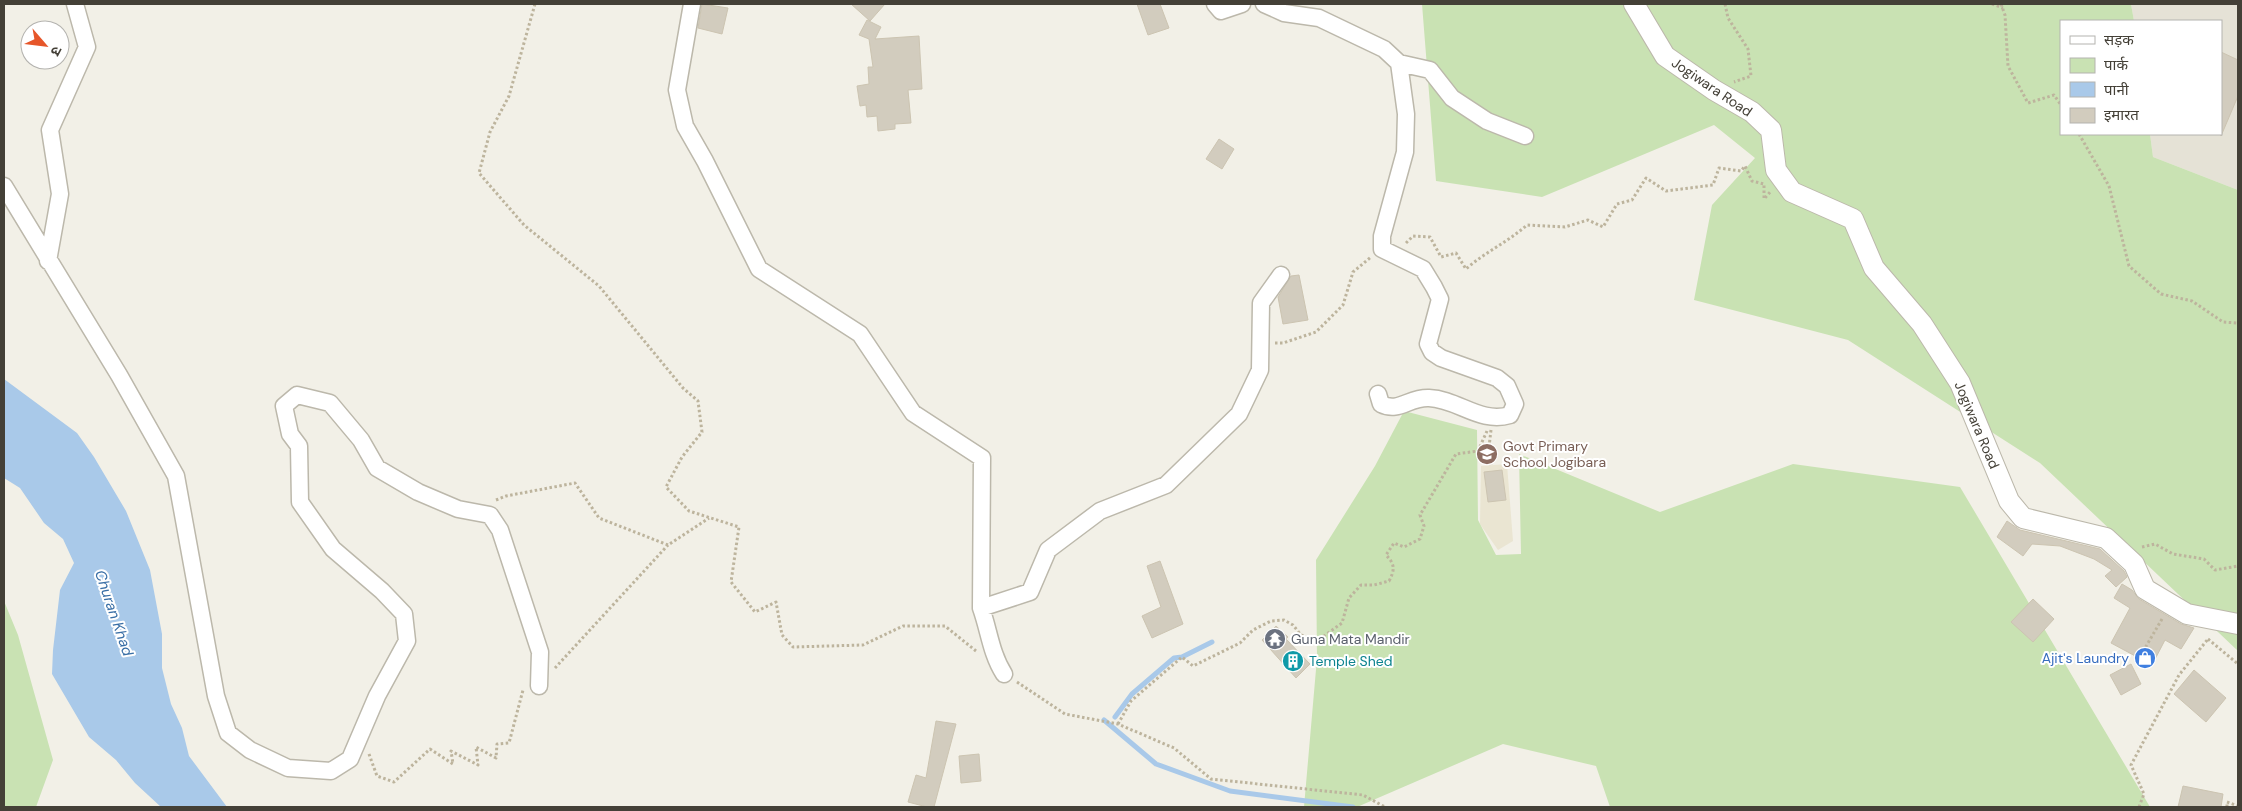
<svg xmlns="http://www.w3.org/2000/svg" width="2242" height="811" font-family="'DM Sans','Noto Sans Devanagari',sans-serif">
<style>
.residential{fill:#e5e2d6}
.education{fill:#eae5d2}
.green{fill:#c9e2b3}
.water{fill:#a9c9e9}
.lines{fill:none;stroke-linecap:round;stroke-linejoin:round}
.stream{stroke:#a9c9e9;stroke-width:5}
.building{fill:#d2ccbe;stroke:#ccc4b1}
.minor-casing{stroke:#bcb8ab;stroke-width:19}
.tertiary-casing{stroke:#bcb8ab;stroke-width:22}
.path{stroke:#bdb49d;stroke-width:3;stroke-dasharray:2.5 2.5;stroke-linecap:butt}
.minor{stroke:#fff;stroke-width:16}
.tertiary{stroke:#fff;stroke-width:20}
.labels{text-anchor:middle;stroke-width:4;stroke-linejoin:round;paint-order:stroke}
.street-label{font-size:14px;fill:#444037;stroke:#fff}
.education-label{font-size:14px;fill:#785e54;stroke:#fff;text-anchor:start}
.worship-label{font-size:14px;fill:#5b616d;stroke:#fff;text-anchor:start}
.shop-label{font-size:14px;fill:#366cbe;stroke:#fff;text-anchor:end}
.culture-label{font-size:14px;fill:#0d838f;stroke:#fff;text-anchor:start}
.water-label{font-size:15px;font-style:italic;fill:#3a6fa6;stroke:#fff}
</style>
<rect width="100%" height="100%" fill="#f2f0e7"/>
<path class="residential" d="M2131 4H2238V190L2153 157 2150 134H2221V21H2134Z"/>
<path class="education" d="M1507 464 1513 541 1498 550 1480 524 1481 466Z"/>
<path class="green" d="M1422 4H2131L2134 21H2061V134H2150L2153 157 2238 190V651L2040 463 1848 340 1694 300 1712 205 1755 158 1714 125 1542 197 1436 181Z
M1404 411 1477 430 1478 520 1496 555 1521 554 1519 454 1660 512 1793 464 1960 487 2150 807H1610L1596 766 1503 744 1357 807H1304L1317 658 1316 560 1375 466Z
M4 601 18 635 53 760 36 807H4Z"/>
<path class="water" d="M4 379 77 433 94 457 126 511 150 570 162 634V668L171 704 182 728 189 756 227 807H161L135 783 116 760 89 737 52 674 53 650 60 590 74 563 63 539 44 523 20 488 4 478Z"/>
<g class="lines">
<path class="stream" d="M1115 717 1132 694 1174 658 1182 657 1212 642
M1104 720 1156 764 1230 791 1353 807"/>
</g>
<path class="building" d="M702 4 728 8 722 34 698 28Z
M851 4H885L870 21Z
M1137 4H1160L1169 28 1148 35Z
M867 20 881 27 875 39 919 36 922 89 908 90 911 123 895 124V129L878 131 877 116 867 117 866 105 860 106 857 86 869 84 868 67H873L869 39 859 35Z
M2221 52 2238 60V96L2221 136Z
M1219 139 1234 149 1222 169 1206 159Z
M1299 275 1308 320 1283 324 1278 297 1291 276Z
M1502 470 1506 500 1488 502 1484 472Z
M2007 521 2020 530 2100 549 2124 571 2127 577 2116 587 2105 576 2112 570 2094 559 2060 546 2032 544 2023 556 1997 537Z
M1160 561 1183 624 1152 638 1142 616 1161 607 1147 566Z
M2122 584 2132 590 2139 599 2181 624 2194 628 2181 649 2165 640 2152 665 2111 643 2130 608 2114 598Z
M2033 599 2054 619 2033 642 2011 622Z
M1276 626 1288 637 1286 639 1310 664 1296 678 1262 640Z
M2131 664 2141 684 2121 695 2110 675Z
M2194 670 2226 698 2206 722 2174 694Z
M936 721 956 724 934 807H927L908 802 916 775 926 778Z
M979 754 981 781 961 783 959 756Z
M2183 786 2223 794 2221 807H2178Z"/>
<g class="lines">
<g class="minor-casing">
<path id="minor" d="M692 4 677 90 685 126 705 161 759 269 860 334 913 413 982 458 981 608C989 630 991 654 1004 674
M1215 4 1221 11 1242 4
M1264 4 1284 13 1319 18 1384 49 1399 63 1430 70 1452 98 1487 121 1525 136
M4 186 119 375 176 476 216 696 228 733 250 750 288 768 331 771 350 759 377 696 407 641 404 614 382 591 333 549 300 502 299 446 290 434 284 406 297 395 330 403 361 440 377 468 418 492 458 509 490 515 500 530 540 652 539 686
M48 261 60 194 50 130 87 47 75 4
M1378 394 1381 404C1399 413 1409 397 1429 398 1458 399 1480 424 1510 415L1515 404 1507 386 1497 378 1441 358 1432 352 1428 344 1440 299 1434 287 1423 269 1382 249V236L1405 152 1406 114 1399 63
M981 608 1030 592 1048 550 1100 511 1166 485 1239 414 1260 370 1261 303 1281 275"/>
</g>
<g class="tertiary-casing">
<path id="tertiary" d="M1634 4 1665 56 1714 90 1752 112 1771 130 1776 170 1792 192 1853 219 1874 268 1922 324 1960 383 2009 501 2023 518 2106 538 2134 564 2145 589 2187 614 2238 624"/>
</g>
<path class="path" d="M535 4 509 96 490 132 479 173 524 225 599 286 683 388 698 401 702 432 682 457 666 487 689 511 739 527 731 582 755 612 776 602 782 635 793 647 863 645 903 626H945L976 651
M1725 4 1728 18 1748 49 1751 76 1734 82
M1992 4 2003 8
M2001 4 2005 15 2008 66 2028 103 2054 95 2061 105
M2079 134 2109 186 2129 266 2161 294 2192 301 2223 322 2238 323
M1406 243 1413 236 1430 237 1441 257 1456 253 1466 269C1485 252 1508 242 1527 225L1565 227 1588 220 1603 227 1617 204 1632 200 1646 178 1666 191 1713 185 1719 168 1741 171 1745 166 1752 181 1764 184V199L1771 191
M1275 343H1283L1316 332 1343 305 1353 272 1371 257
M1491 430 1489 447 1491 465
M496 500 506 496 575 483 599 518 668 545 709 518
M2142 547 2155 544 2173 554 2204 559 2215 570 2238 566
M2208 639 2238 664
M2138 660 2162 619
M555 668 668 545
M1017 682 1065 714 1118 724 1174 748 1211 779 1363 795 1385 807
M1118 724 1131 701 1182 657 1193 666 1240 643 1253 630 1271 621 1284 620 1293 625 1301 635 1317 641 1342 623 1349 598 1361 585H1374L1389 581C1395 570 1395 564 1386 555L1394 543 1404 547 1420 539 1424 526 1420 515 1456 454 1478 451 1487 431
M369 754 377 776 394 782 430 749 453 764 451 751 478 765 476 747 496 758 497 744 509 743 523 690
M2139 807 2144 794 2131 765 2179 675 2208 639
M2227 807V802L2238 806"/>
<use href="#minor" class="minor"/>
<use href="#tertiary" class="tertiary"/>
</g>
<defs>
<g id="school-disc" transform="scale(1.125)"><circle r="9.5" fill="#8d6e63" stroke="#fff"/><path d="M0-5L7-2L0 1L-7-2ZM-4 1L0 2.5L4 1V4Q0 6-4 4Z" fill="#fff"/></g>
<g id="temple-disc" transform="scale(1.125)"><circle r="9.5" fill="#6b7280" stroke="#fff"/><path d="M0-6L5-2H3V0L6.5 2.5H4V6H1.5V3h-3V6H-4V2.5H-6.5L-3 0V-2H-5Z" fill="#fff"/></g>
<g id="shop-disc" transform="scale(1.125)"><circle r="9.5" fill="#3f7fe0" stroke="#fff"/><path d="M-5-2.5h2.3a2.7 3.5 0 0 1 5.4 0H5L5.5 6h-11ZM-1.5-2.5h3a1.5 2.3 0 0 0-3 0Z" fill="#fff"/></g>
<g id="building-disc" transform="scale(1.125)"><circle r="9.5" fill="#0f9aa8" stroke="#fff"/><path d="M-4-6H4V6H1V3H-1V6H-4ZM-2.5-4.3h1.7v1.8h-1.7ZM.8-4.3h1.7v1.8H.8ZM-2.5-1h1.7V.8h-1.7ZM.8-1h1.7V.8H.8Z" fill="#fff"/></g>
</defs>
<g fill-rule="evenodd">
<use href="#school-disc" x="1487" y="454"/>
<use href="#temple-disc" x="1275" y="639"/>
<use href="#shop-disc" x="2145" y="658"/>
<use href="#building-disc" x="1293" y="661"/>
</g>
<g class="labels">
<g class="street-label">
<text transform="translate(1712 87) rotate(34)" y="5">Jogiwara Road</text>
<text transform="translate(1977 425) rotate(67)" y="5">Jogiwara Road</text>
</g>
<g class="education-label">
<text x="1503" y="451">Govt Primary<tspan x="1503" dy="16">School Jogibara</tspan></text>
</g>
<g class="worship-label">
<text x="1291" y="644">Guna Mata Mandir</text>
</g>
<g class="shop-label">
<text x="2129" y="663">Ajit's Laundry</text>
</g>
<g class="culture-label">
<text x="1309" y="666">Temple Shed</text>
</g>
<g class="water-label">
<text transform="translate(114 613) rotate(71)" y="5">Churan Khad</text>
</g>
</g>
<rect width="2242" height="811" fill="none" stroke="#444037" stroke-width="10"/>
<rect x="2060" y="20" width="162" height="115" fill="#ffffff" stroke="#b4b3af"/>
<rect x="2070" y="36" width="25" height="8" fill="#ffffff" stroke="#b4b3af"/>
<text x="2104" y="45" font-size="15" fill="#444037">सड़क</text>
<rect x="2070" y="58" width="25" height="15" fill="#c9e2b3" stroke="#b4b3af"/>
<text x="2104" y="70" font-size="15" fill="#444037">पार्क</text>
<rect x="2070" y="82" width="25" height="15" fill="#a9c9e9" stroke="#b4b3af"/>
<text x="2104" y="95" font-size="15" fill="#444037">पानी</text>
<rect x="2070" y="108" width="25" height="15" fill="#d2ccbe" stroke="#b4b3af"/>
<text x="2104" y="120" font-size="15" fill="#444037">इमारत</text>
<g transform="translate(45 45) rotate(118)"><circle r="24" fill="#ffffff" stroke="#b4b3af"/>
<path d="M0-4L9 19L0 12L-9 19Z" fill="#e6562a"/>
<text y="-8" font-size="14" font-weight="bold" text-anchor="middle" fill="#444037">उ</text>
</g>
</svg>
